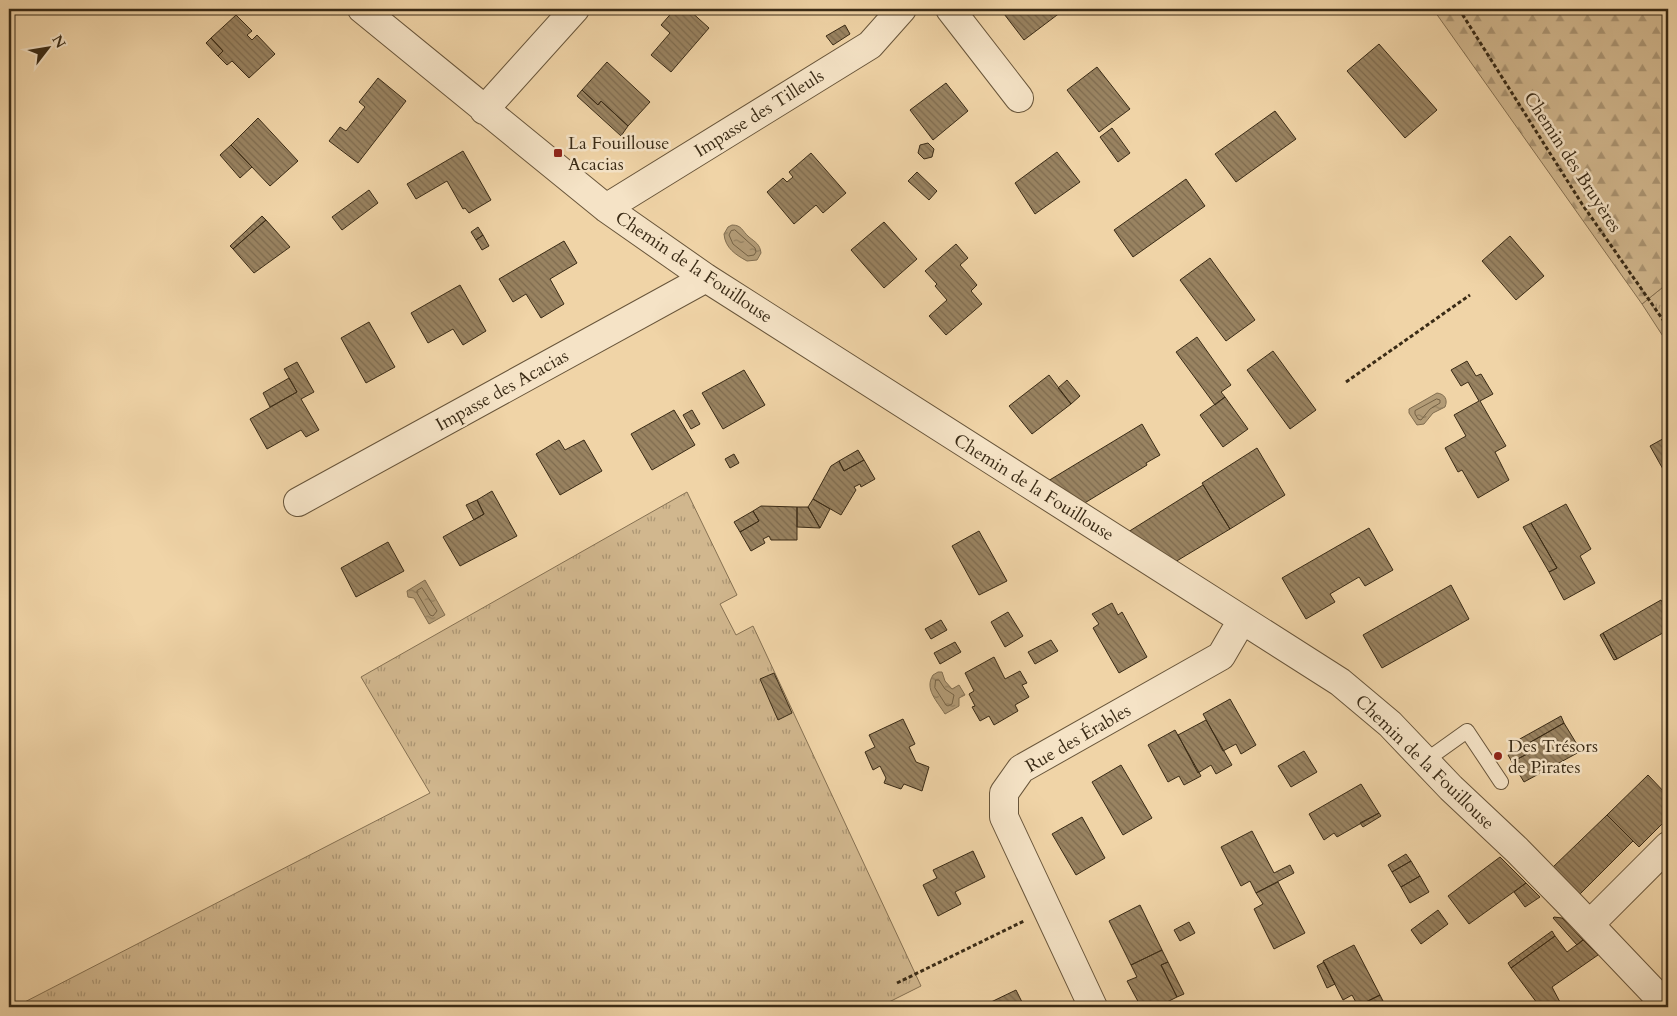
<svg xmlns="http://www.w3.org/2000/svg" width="1677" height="1016" font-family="Cardo,serif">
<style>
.grass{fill:url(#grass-tufts);stroke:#867152}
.forest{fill:url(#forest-firs);stroke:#867152}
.water{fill:url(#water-ripples);stroke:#826e50}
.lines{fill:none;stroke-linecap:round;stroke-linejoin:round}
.shore{stroke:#766346;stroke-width:1}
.building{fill:url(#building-back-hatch);stroke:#3a2b16}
.service-casing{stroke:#68553a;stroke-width:16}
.minor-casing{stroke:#68553a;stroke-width:30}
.path{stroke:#3a2b16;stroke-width:3;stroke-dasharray:4 2.5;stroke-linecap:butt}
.service{stroke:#f5e3c6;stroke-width:14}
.minor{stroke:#f5e3c6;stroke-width:28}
.poi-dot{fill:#8f2418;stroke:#f5e3c6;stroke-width:2}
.labels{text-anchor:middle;stroke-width:5;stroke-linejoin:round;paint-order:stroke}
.street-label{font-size:18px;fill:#3a2b16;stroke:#f5e3c6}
.poi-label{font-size:18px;fill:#3a2b16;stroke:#f5e3c6;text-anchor:start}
</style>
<defs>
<pattern id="grass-tufts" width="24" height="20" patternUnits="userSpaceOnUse" patternTransform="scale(1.25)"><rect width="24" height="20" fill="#d1b78e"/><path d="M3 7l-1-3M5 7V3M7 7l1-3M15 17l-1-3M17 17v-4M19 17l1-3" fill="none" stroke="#ab9573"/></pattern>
<pattern id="forest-firs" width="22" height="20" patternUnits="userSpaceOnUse" patternTransform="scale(1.25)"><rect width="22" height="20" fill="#d1b78e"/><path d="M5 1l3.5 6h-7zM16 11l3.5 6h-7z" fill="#ab9573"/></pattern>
<pattern id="water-ripples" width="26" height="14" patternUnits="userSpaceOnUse" patternTransform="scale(1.25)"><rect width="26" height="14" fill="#b29b76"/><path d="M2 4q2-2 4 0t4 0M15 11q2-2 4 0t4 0" fill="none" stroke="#927f60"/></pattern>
<pattern id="building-back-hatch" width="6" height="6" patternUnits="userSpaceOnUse" patternTransform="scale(1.25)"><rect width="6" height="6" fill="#998361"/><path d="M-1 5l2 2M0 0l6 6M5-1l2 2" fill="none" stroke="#7e6b4f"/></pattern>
</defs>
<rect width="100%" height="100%" fill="#f0d4a7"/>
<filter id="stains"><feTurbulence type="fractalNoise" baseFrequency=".004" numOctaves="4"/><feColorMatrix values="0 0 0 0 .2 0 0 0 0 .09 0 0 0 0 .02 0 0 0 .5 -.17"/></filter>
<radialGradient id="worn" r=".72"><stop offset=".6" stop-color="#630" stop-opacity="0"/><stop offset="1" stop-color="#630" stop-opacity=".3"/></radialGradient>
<path class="grass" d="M1668 283V344L1642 304Z
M687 492 737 595 720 604 736 635 753 626 921 986 879 1007H15L430 793 361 677Z"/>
<path class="forest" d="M1433 9H1668V283L1642 304Z"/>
<path class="water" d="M732 225C742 225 742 231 749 237 755 242 760 244 761 253L757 260 747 261C736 255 725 248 724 234L728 227Z
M1437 393C1445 394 1448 400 1445 407L1433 413 1424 424 1417 425 1409 413V409Z
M425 580 445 615 429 624 414 598 408 597 407 591Z
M938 672H942L945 681 952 689 959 685 965 695 959 698V706L945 714C937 701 924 689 933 675Z"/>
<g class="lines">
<path class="shore" d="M735 230 755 248 756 252 754 255 748 256 733 244 729 235 731 231Z
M1437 399 1440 400V403L1430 409 1421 420 1418 419 1415 414V411Z
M422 588 437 611 433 616 430 615 417 593V591Z
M936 680H939L945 689 954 695 952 704 948 706 946 705 935 688Z"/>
</g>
<path class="building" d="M675 9H688L709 28 671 72 651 55 670 33 661 25Z
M1003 9H1065L1024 40 1001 10Z
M236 15 252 31 247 35 252 40 257 35 275 54 249 78 232 61 227 65 218 56 223 51 211 38Z
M845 25 850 34 833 45 826 36Z
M211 38 223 51 218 56 206 43Z
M1379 44 1437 110 1405 138 1347 71Z
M607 62 650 102 628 126 601 101 598 105 582 90Z
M1097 67 1130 109 1099 132 1067 90Z
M378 78 406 101 358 163 329 141 340 127 346 131 365 107 359 102Z
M946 83 968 111 933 140 910 110Z
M582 90 598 105 601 101 628 126 621 136 577 96Z
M1275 111 1296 139 1236 182 1215 154Z
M258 118 298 161 270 186 231 145Z
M1112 128 1130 153 1118 162 1100 137Z
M928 143 934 149 932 157 924 159 918 153 920 145Z
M231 145 252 167 240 178 220 155Z
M463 151 491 200 469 213 465 208 463 209 447 181 416 199 407 184Z
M1057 152 1080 182 1035 214 1015 183Z
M811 153 846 193 823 213 816 205 794 224 767 192 783 178 787 182 793 177 789 172Z
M917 172 937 191 929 200 908 181Z
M1186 179 1205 206 1133 257 1114 230Z
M369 190 378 203 342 230 332 217Z
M262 216 266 220 233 249 230 246Z
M266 220 290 247 254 273 233 249Z
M884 222 917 259 884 288 851 250Z
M478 227 483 235 476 240 471 232Z
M483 235 489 246 482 250 476 240Z
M1510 236 1544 276 1516 300 1482 261Z
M564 241 577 263 550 279 564 304 541 318 526 294 513 302 499 279Z
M956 244 968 258 960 265 977 285 971 291 982 304 946 335 929 316 947 300 935 286 937 284 925 271Z
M1210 258 1255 320 1226 341 1180 280Z
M460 285 486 331 463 345 453 329 428 343 411 313Z
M369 322 395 367 366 383 341 338Z
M1197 337 1231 385 1221 392 1225 397 1215 405 1176 352Z
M1273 351 1316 410 1290 429 1247 370Z
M1467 361 1476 376 1481 374 1493 394 1480 401 1506 446 1495 452 1509 480 1478 498 1462 470 1458 472 1445 448 1466 436 1454 415 1479 401 1468 382 1461 386 1451 370Z
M297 362 314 392 301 399 319 430 306 437 301 430 267 449 250 419 297 392 284 369Z
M744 370 765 405 723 429 702 393Z
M1049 375 1071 404 1032 434 1009 406Z
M289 378 297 392 270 407 263 393Z
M1067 380 1080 396 1071 404 1058 388Z
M1225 397 1248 429 1223 447 1200 415Z
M674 410 695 445 652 470 631 434Z
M692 410 700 424 691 429 683 415Z
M1142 424 1160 455 1146 463 1147 465 1083 504 1048 481Z
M1668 436V478L1650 446Z
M559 440 565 450 584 440 602 471 560 495 536 454Z
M1257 448 1285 495 1230 529 1202 483Z
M858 450 864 460 844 471 839 461Z
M734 454 739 463 730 468 725 459Z
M864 460 875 479 861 487 860 484 854 487 856 490 841 515 813 499 831 466 839 461 844 471Z
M1203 485 1230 529 1175 562 1128 532Z
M492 491 517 536 460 566 443 537 484 514 477 500Z
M813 499 830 509 820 528 808 507Z
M477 500 484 514 474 520 466 505Z
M1566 504 1591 549 1580 556 1595 583 1564 600 1549 572 1557 568 1531 523Z
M761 506 797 507V540H771L769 536 763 539 765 543 751 551 740 532 759 521 753 511Z
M797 507H808L820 528 797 527Z
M753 511 759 521 740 532 734 522Z
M1531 523 1557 568 1549 572 1523 527Z
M1369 528 1393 570 1365 586 1359 577 1330 594 1335 602 1306 619 1282 578Z
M979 531 1007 581 979 595 952 546Z
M388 542 404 571 356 597 341 568Z
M1451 585 1469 619 1382 668 1363 635Z
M1661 600 1668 612V630L1617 659 1603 633Z
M1112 603 1118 615 1122 612 1147 657 1119 673 1093 628 1099 624 1092 614Z
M1008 612 1023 636 1005 647 991 622Z
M941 620 947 630 931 639 925 629Z
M1603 633 1617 659 1614 660 1600 635Z
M1051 640 1058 651 1035 664 1028 652Z
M955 642 961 652 940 664 934 653Z
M994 657 1005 679 1020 671 1027 683 1022 685 1029 697 1015 705 1018 711 994 725 989 716 980 721 972 707 975 706 969 694 974 691 965 673Z
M774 673 792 713 778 720 760 679Z
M1230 699 1256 745 1241 754 1236 744 1223 751 1203 714Z
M1561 716 1564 723 1522 747 1518 740Z
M903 719 915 744 909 747 916 762 929 767 922 791 904 784 901 789 884 783 886 778 880 766 873 770 865 752 875 747 869 735Z
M1206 720 1232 765 1216 774 1211 765 1198 773 1178 735Z
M1564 723 1581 751 1524 782 1512 762 1527 754 1522 747Z
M1175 730 1201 776 1184 785 1179 776 1168 782 1148 745Z
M1522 747 1527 754 1512 762 1508 755Z
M1304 751 1317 772 1291 787 1278 766Z
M1121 765 1152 818 1123 835 1092 782Z
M1648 775 1668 796V818L1639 847 1607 815Z
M1361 784 1379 813 1337 837 1334 833 1324 840 1309 814Z
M1379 813 1381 816 1363 827 1360 823Z
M1607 815 1633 841 1579 895 1552 868Z
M1082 817 1105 858 1076 875 1052 834Z
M1252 831 1274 873 1290 865 1294 873 1256 893 1250 881 1241 886 1221 847Z
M973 851 985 877 955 892 961 904 938 916 923 885 937 878 933 870Z
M1406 854 1411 861 1392 872 1388 865Z
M1500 857 1526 883 1469 924 1448 896Z
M1411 861 1420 876 1401 887 1392 872Z
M1420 876 1429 892 1410 903 1401 887Z
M1278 882 1305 933 1274 949 1254 909 1263 904 1256 893Z
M1526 883 1540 897 1525 907 1514 892Z
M1140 905 1162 950 1131 965 1109 921Z
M1438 910 1448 924 1421 944 1411 930Z
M1554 917 1562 918 1583 940 1577 945 1553 918Z
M1189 922 1195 933 1180 941 1174 930Z
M1552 931 1555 936 1511 968 1508 963Z
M1555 936 1567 952 1583 940 1598 955 1552 987 1561 1004 1554 1007H1540L1511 968Z
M1354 945 1380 995 1358 1006 1352 995 1343 1000 1323 961Z
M1162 950 1168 962 1161 965 1177 997 1157 1007H1141L1127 981 1137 977 1131 965Z
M1168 962 1184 994 1177 997 1161 965Z
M1324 962 1335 984 1327 988 1317 966Z
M1016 990 1022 1002 1012 1007H991L989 1003Z
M1380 995 1386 1007H1359L1358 1006Z"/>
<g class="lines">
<g class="service-casing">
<path id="service" d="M1425 761 1467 731 1501 782"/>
</g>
<g class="minor-casing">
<path id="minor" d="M362 9 606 208 706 278 1340 682 1390 724 1451 788 1517 850 1567 901 1668 1007
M950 9 1019 98
M484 110 575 9
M606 208 870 45 902 9
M298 502 706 278
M1590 924 1668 846
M1093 1007 1004 817V793L1021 769 1221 656 1242 620"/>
</g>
<path class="path" d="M1459 9 1582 204 1668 327
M1346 382 1470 295
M897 983 1024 921"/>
<use href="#service" class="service"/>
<use href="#minor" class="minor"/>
</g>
<g class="poi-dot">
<rect x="553" y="148" width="10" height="10" rx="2.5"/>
<circle cx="1498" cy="756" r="5"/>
</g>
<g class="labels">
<g class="street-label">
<text transform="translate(759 113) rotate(-32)" y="6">Impasse des Tilleuls</text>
<text transform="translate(1573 162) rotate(57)" y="6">Chemin des Bruyères</text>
<text transform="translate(694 267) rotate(34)" y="6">Chemin de la Fouillouse</text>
<text transform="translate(502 390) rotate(-29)" y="6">Impasse des Acacias</text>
<text transform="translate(1034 487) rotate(32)" y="6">Chemin de la Fouillouse</text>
<text transform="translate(1078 738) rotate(-30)" y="6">Rue des Érables</text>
<text transform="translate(1425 762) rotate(44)" y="6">Chemin de la Fouillouse</text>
</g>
<g class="poi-label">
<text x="568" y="149">La Fouillouse<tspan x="568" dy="21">Acacias</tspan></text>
<text x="1508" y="752">Des Trésors<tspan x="1508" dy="21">de Pirates</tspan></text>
</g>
</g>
<rect width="1677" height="1016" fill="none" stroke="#f0d4a7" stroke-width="30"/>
<rect x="10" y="10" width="1657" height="996" fill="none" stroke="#3a2b16" stroke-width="2.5"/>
<rect x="15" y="15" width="1647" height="986" fill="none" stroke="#3a2b16"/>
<g transform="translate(48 48) rotate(59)" stroke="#f5e3c6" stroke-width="4" paint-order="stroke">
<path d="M0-4L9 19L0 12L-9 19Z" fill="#3a2b16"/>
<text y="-8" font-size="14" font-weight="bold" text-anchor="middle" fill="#3a2b16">N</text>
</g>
<rect width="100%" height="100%" filter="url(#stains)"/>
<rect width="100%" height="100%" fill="url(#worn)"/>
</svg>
